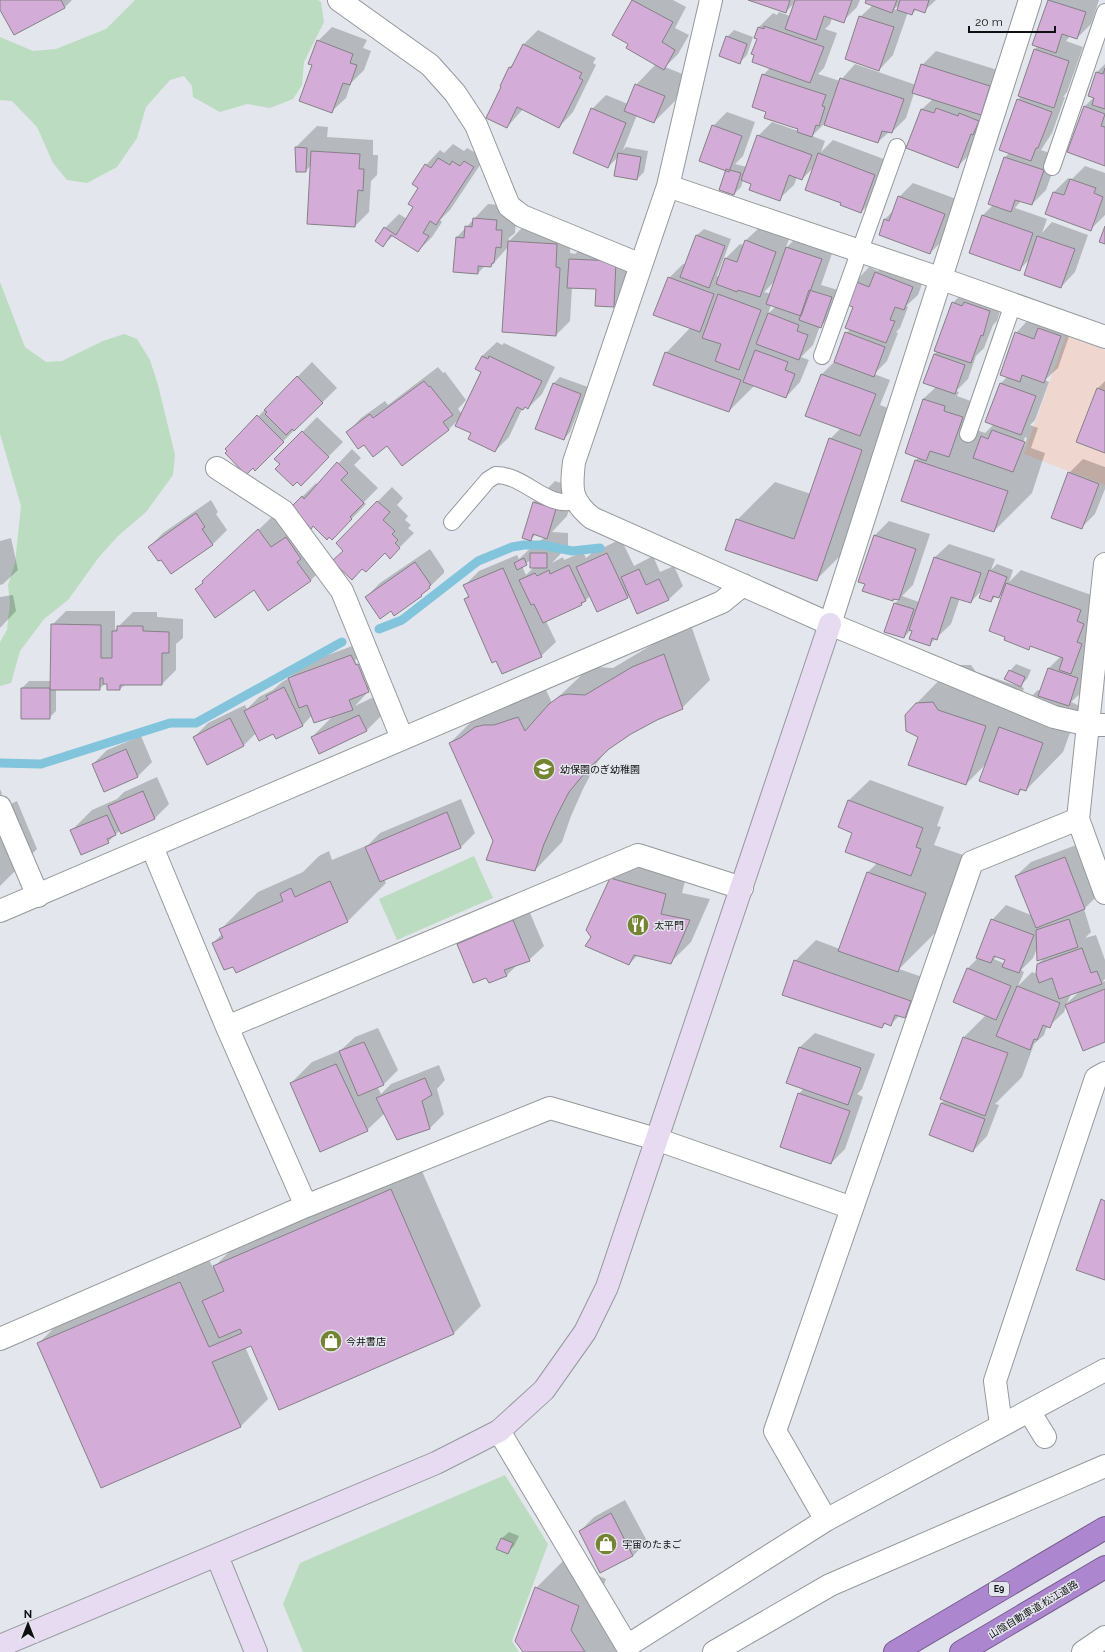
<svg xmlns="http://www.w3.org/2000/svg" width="1105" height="1652" font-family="Raleway,'Noto Sans JP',sans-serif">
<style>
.commercial{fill:#efd6ce}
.green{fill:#bcdcc1}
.shadow{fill:#0003;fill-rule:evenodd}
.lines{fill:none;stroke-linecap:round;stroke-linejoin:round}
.stream{stroke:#82c4dc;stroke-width:9}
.building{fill:#d4acd8;stroke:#858186}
.lane-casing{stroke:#95989d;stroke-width:18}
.street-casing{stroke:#95989d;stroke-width:24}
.secondary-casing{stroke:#95989d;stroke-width:24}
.highway-casing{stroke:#755d8c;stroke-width:24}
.lane{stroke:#fff;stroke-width:16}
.street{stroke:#fff;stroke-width:22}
.secondary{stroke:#e6dbf0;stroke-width:22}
.highway{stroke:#ac86ce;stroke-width:22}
.labels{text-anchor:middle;stroke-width:3;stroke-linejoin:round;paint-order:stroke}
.shield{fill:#e3e6ec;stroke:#4f5053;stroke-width:1}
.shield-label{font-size:9px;font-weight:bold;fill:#0f1012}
.poi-label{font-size:10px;fill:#0f1012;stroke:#e3e6ec;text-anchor:start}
.street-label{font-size:10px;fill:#0f1012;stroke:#e3e6ec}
</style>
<rect width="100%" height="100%" fill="#e3e6ec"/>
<path class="commercial" d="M1066 336 1105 350V485L1024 454Z"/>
<path class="green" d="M135 0H318L321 2 324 22 304 62 302 85 293 99 270 108 247 104 220 112 193 97 192 86 184 76 170 80 146 107 137 138 117 167 87 183 67 180 53 163 37 127 12 101 0 100V37L33 51 56 49 106 29Z
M0 282 25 347 46 362 62 361 103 341 124 334 137 339 150 360 158 385 175 455 173 475 146 512 118 536 99 557 68 600 44 619 20 651 11 683 0 686V642L7 630 10 602 8 585 15 563 21 506 0 434Z
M474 856 493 898 397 940 379 899Z
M505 1475 548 1544 512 1641 519 1652H303L283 1604 300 1563Z"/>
<path class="shadow" d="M0 0H72L65 7 15 34 0 8Z
M633 0H673L686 7 675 28 689 35 678 54 665 67 685 75 675 101 654 122 637 115 623 150 626 147 648 151 644 172 637 179 619 156 608 167 592 109 606 95 628 104 636 85 656 64 630 44 613 35Z
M751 0H860L857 7 843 21 832 18 830 24 825 29 837 33 824 68 818 74 840 81 855 64 916 85 922 65 936 51 1004 72 972 152 957 167 908 148 922 109 933 99 914 93 906 118 892 132H889L878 142 827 121 812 136 825 141 821 152 833 140 889 161 875 198 861 212 842 202 814 167 802 179 797 177 794 185 779 199 752 183 743 180 741 187 734 194 713 126 727 112 755 122 743 156 735 164 747 167 758 136 772 122 798 131 799 128 768 111 763 75 770 68 758 38 759 27 773 13 777 15 779 12 790 16 795 2 786 12Z
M867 0H936L924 11 917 9 912 14 908 12 893 55 879 70 860 17 873 5ZM900 4 897 10 894 9Z
M1049 0H1099L1091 24 1077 38 1070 36 1066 41 1083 47 1067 92 1063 97H1065L1052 133 1041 150 1058 156 1046 190 1032 204 1021 201 1015 208 1047 219 1042 233 1052 222 1088 235 1075 272 1061 287 1030 259 1019 270 983 215 993 205 1005 157 1010 152 1018 100 1021 96 1019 95 1035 49 1038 46 1034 44Z
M332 27 367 40 363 48 371 51 364 70 351 83 346 98 331 112 313 65 318 41Z
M538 30 596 58 593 63 596 65 573 112 559 127 523 109 507 127 510 67 514 63 524 44Z
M734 30 753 37 747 55 740 62 727 37Z
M1105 64V165L1085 106 1094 97 1089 95 1097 72Z
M317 126 328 127 327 137 373 140V155H378L377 175 371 181 369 212 355 226 311 165 306 171 296 147Z
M453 144 464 151 467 148 474 152 479 147 488 153 450 210 440 220 442 222 432 237 418 251 394 235 383 245 385 228 399 214 407 219 415 206 419 188 413 184 426 165 440 150 444 153Z
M1085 166 1105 173V215L1091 229 1046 213 1054 192 1068 178 1072 179Z
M913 183 959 200 944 239 930 253 880 234 885 219 893 211 899 197Z
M488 204 510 206 516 216 515 233 509 238 508 242 523 227 571 230 570 253 575 254 584 245 630 247 628 292 614 306 597 288 572 287 570 321 556 335 508 247 491 266 486 265 478 273 456 238Z
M760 227 790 237 785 249 801 233 835 245 821 285 838 290 828 320 820 326 813 345 801 357 809 360 800 382 786 397 755 385 729 411 666 353 691 327 669 278 683 264 686 265 697 235 704 229 731 239 717 276 720 277 726 258 740 244 744 245 745 241ZM776 280 771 294 764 292ZM771 305 776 306 768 314Z
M890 259 926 273 918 295 906 306 908 307 900 328 896 332 898 333 887 361 874 374 890 380 880 405 899 412 854 542 816 580 737 520 775 482 811 494 830 439 841 428 822 374 836 360 846 333 851 329 855 307V282L869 267 878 271Z
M967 288 1004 297 997 321 993 325 984 348 976 356 968 379 956 391 959 392 957 396 976 403 968 427 985 433 994 424 1001 383 1007 377 1016 333 1030 318 1074 322 1058 368 1045 380 1049 382 1035 420 1030 425 1038 428 1031 448 1045 453 1032 493 994 531 902 500 916 460 919 457 923 399 936 387 934 354 938 351 953 303ZM1025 437 1027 438 1024 446H1022Z
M497 342 502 345 504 343 555 367 542 394 528 408 526 406 522 409 509 437 495 451 472 433 459 419 449 429 402 464 387 445 364 443 347 433 361 418 385 401 388 405 438 367 443 373 445 372 466 400 458 409 462 414 482 372V356Z
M312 362 337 388 255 469 229 452 226 449Z
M560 377 588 387 570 432 564 439 553 384Z
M1105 381V452L1077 441 1098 388Z
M317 417 343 442 301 484 276 459Z
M352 449 361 458 354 465 378 488 364 502 366 504 332 539 292 507 316 483 318 485Z
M1083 459 1105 467V489L1095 514 1081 528 1069 473Z
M555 481 576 488 567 516 552 532 568 533V546L552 563 563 557 564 560 583 552 586 558 592 553 621 539 634 566 653 556 660 572 674 566 683 586 668 600 630 595 628 597 590 596 582 604 546 621 556 642 541 656 465 599 469 595 465 585 479 571 517 555 519 559 536 543 546 537 536 534 531 539 534 502ZM531 560 534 567 526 575 522 566Z
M392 487 403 498 397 505 408 516 405 520 411 525 408 528 414 533 390 557 385 552 345 550 337 543Z
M211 500 218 512 216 514 227 530 213 544 161 558 149 547 163 533Z
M273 516 285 534 301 523 324 567 310 581 254 589H196Z
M889 521 930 534 913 585 902 596 919 602 934 558 949 544 995 559 991 570 997 564 1013 570 1009 582 1021 570 1094 596 1085 659 1083 661 1092 664 1083 691 1071 702 1080 706 1063 752 1026 790 1023 789 1017 794 987 763 966 784 919 736 916 704 954 665H971L976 672 1024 688 1015 712 1038 690 1041 691 1049 668 1061 656 1032 645 1029 648 1006 637 1004 592 999 597 996 596 991 601 982 590 971 602 960 598 951 624 929 645 911 630 904 637 895 603 899 600 894 598 892 600 866 583 875 535Z
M11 538 18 570 3 584 0 585V541Z
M430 549 444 570V573L421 595 391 610 366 597 380 583Z
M13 595 16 611 0 628V597Z
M66 611H115V630L133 612H157V617L183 619V638L176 644V670L162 684H126L120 689H108V683H106L99 689H56V711L49 718 22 688 29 681H51L52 625Z
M692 628 710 680 682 708 656 719 631 733 608 749 596 764 583 789 571 816 562 842 535 870 494 841 450 743 477 716 546 690 552 703 588 669 596 667 613 668 660 640Z
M366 641 382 677 366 692V694L355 706 380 694 387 710 366 731 312 737 334 715H312L303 725 276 738 273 733H256L244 745 207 763 194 737 208 723 245 705 247 709 259 697 273 690 282 682 289 678 303 664ZM357 659 367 685H365L355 660Z
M1016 664 1031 670 1027 679 1021 685 1010 671Z
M141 736 152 762 138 776 105 791 93 764 107 750Z
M157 777 169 804 155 818 120 830 108 842 71 831 92 810 117 799 124 792Z
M870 780 944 807 937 826 941 827 934 845 963 855 935 933 899 969 931 980 925 996 904 1017 900 1015 891 1024 886 1023 882 1027 795 961 816 940 840 949 867 873 877 863 854 832 849 800Z
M0 789 2 794 0 797Z
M461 799 475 833 461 847 384 879 386 883 348 921 237 971 234 965 213 943 222 934 220 930 258 892 303 872 319 856 329 851 332 860 368 845 380 833Z
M17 801 37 849 0 886V809Z
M1079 844 1099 894 1084 909 1091 932 1085 938 1096 935 1105 960V979L1102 982 1105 981V1041L1066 1006 1064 1012 1046 1029 1044 1035 1034 1044 1022 1077 995 1104 999 1105 987 1136 973 1151 941 1103 945 1100 941 1099 964 1037 986 1015 954 1001 968 968 979 957 992 920 1006 905 1031 915 1016 876 1031 862ZM1038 946 1045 957 1038 964 1037 974 1032 972 1018 986 1024 972 1021 970 1033 958ZM997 956 1006 960 1005 964 994 959ZM1080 991 1067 1003 1071 994Z
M632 858 687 873 682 893 710 899 691 942 670 963 638 955 629 964 611 879Z
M527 906 544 946 529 960 517 965 507 975 490 982 458 944 472 930Z
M378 1028 398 1070 384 1084 377 1086 381 1094 391 1084 439 1065 445 1080 437 1089 444 1114 430 1128 385 1113 367 1130 291 1083 312 1062 341 1050 355 1037Z
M815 1033 875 1054 862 1089 857 1094 863 1097 845 1149 831 1163 799 1094 804 1088 788 1082 800 1047Z
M418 1162 481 1306 454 1333 280 1409 251 1344 245 1347 268 1399 240 1427 39 1343 66 1316 207 1255 213 1268 242 1239Z
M625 1500 647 1541 633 1556 580 1531 594 1517Z
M509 1532 519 1536 514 1546 507 1553 502 1538Z
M563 1561 606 1579 598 1602 622 1652H524L536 1588Z"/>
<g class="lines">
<path class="stream" d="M379 629 402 620 478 561 512 547 524 545H543L572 551 600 548
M0 763 41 764 170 723H196L342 642"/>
</g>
<path class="building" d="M0 0H61L65 8 14 35 0 10Z
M632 0 673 22 662 42 675 50 664 70 626 48 628 44 612 35Z
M748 0H790L786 13Z
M795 0H852L844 23 824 16 816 40 785 29Z
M866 0H897L892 13 865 3Z
M900 0H929L925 13 914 9 912 15 897 10Z
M1048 0 1086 12 1077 39 1062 34 1056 53 1032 45Z
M859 16 894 27 879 71 845 59Z
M764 26 824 47 810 83 752 62 754 55 751 54 757 39 754 38 758 27 764 29Z
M726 36 747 44 740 64 719 56Z
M317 40 353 54 350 63 357 65 350 85 343 83 332 113 299 101 312 65 308 64Z
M523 44 582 73 579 78 583 80 559 128 517 107 507 128 486 118 501 87 500 86 509 67 511 68Z
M1034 49 1069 61 1054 108 1018 96Z
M921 64 990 86 981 115 912 93Z
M1105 68V109L1092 105 1094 98 1088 96 1096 72 1103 74Z
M762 74 826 95 822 106 825 107 819 126 816 125 812 137 797 132 798 129 764 118 766 112 752 107Z
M840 78 904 99 892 133 882 131 878 143 824 125Z
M635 84 665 96 654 123 624 111Z
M1017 99 1052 112 1038 148H1036L1031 161 999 150Z
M1084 106 1105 114 1101 126 1105 127V166L1067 152Z
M591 108 626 123 608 168 573 153Z
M936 108 958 116 959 113 979 121 973 135 971 134 958 168 906 148 921 109 934 113Z
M712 125 742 136 729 172 699 161Z
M757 135 812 155 802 180 789 175 780 201 749 190 751 184 741 180Z
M295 147 307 148 306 172H296Z
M311 151 360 154 359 169H364L363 191 358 190 355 227 307 224Z
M618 153 641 157 637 180 614 176Z
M818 153 875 175 861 213 840 205 841 203 805 190Z
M1004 157 1044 170 1032 205 1015 200 1011 212 988 204Z
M438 158 450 165 452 161 460 166 464 161 474 167 436 225 430 221 423 233 429 236 418 252 391 235 383 247 375 241 384 227 396 235 413 207 408 204 418 188 412 184 425 164 431 168Z
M726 169 741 173 734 195 719 190Z
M1070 179 1096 188 1094 193 1103 197 1091 231 1045 214 1053 192 1064 195Z
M898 196 945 214 930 254 879 235 884 219 889 221Z
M982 215 1033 233 1020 271 969 253Z
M473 218 497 220 496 230H502L501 248 496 247 494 263H492L491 267 478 266V274L453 272 456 237 464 238 465 226 472 227Z
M1105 226V244L1099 242Z
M696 235 725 246 709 288 680 277Z
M1037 236 1075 249 1061 288 1024 275Z
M745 240 776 252 760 297 738 290 737 292 716 284 725 258 737 262Z
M508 241 557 244 556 267 560 268 556 336 502 332Z
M786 247 822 259 801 316 766 304Z
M569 259 616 261 614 307 595 306 596 289 567 288Z
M875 272 913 287 904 310 895 307 890 320 895 321 886 343 845 328 853 307 845 304 854 281 869 287Z
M668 277 714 294 700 332 653 315Z
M809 290 832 297 821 328 799 320Z
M718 294 761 310 739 370 715 361 721 344 702 338Z
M952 302 962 306 964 302 990 311 983 336 981 335 971 363 934 351Z
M768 313 799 325 797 331 808 335 799 360 756 344Z
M1038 328 1061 336 1044 383 1022 375 1020 382 1000 375 1015 332 1034 339Z
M845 332 885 347 874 377 834 362Z
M755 350 788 362 785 370 795 374 786 398 743 382Z
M665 352 741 380 729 412 653 385Z
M934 354 965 365 955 394 923 383Z
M482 356 488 359 489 356 542 381 528 409 525 407 523 410 517 407 495 452 468 439 471 433 455 426 481 372 475 369Z
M821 374 876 394 860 436 805 416Z
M297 376 323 403 294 431 292 429 286 435 265 414 267 412 264 410Z
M424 381 429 387 430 386 453 415 443 422 449 430 402 466 387 446 373 457 364 445 358 449 346 432 370 414 373 418Z
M553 383 581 394 564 440 535 429Z
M1000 383 1036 396 1021 435 985 422Z
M1097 388 1105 391V453L1076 442Z
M923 399 945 406 944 411 963 417 949 457 930 451 926 461 905 453Z
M257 415 284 442 255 471 253 468 246 475 225 453 227 451 225 449Z
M992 430 1025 442 1013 472 973 458 981 436 988 439Z
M302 431 329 457 301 486 297 482 293 486 275 469 280 464 274 459Z
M829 438 862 450 817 581 725 550 736 519 794 539Z
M915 460 1008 491 994 532 901 501Z
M337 462 348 473 341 480 364 503 350 517 352 519 332 540 329 537 327 540 313 526 311 529 291 507 302 496 304 499Z
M1068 472 1099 484 1082 529 1051 518Z
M377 501 390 512 383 520 395 531 392 534 398 540 395 543 400 548 390 559 385 553 366 572 362 569 352 580 332 561 343 551 336 543Z
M533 502 556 509 547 539 533 534 531 541 522 538Z
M196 513 205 527 202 529 213 545 171 574 161 560 158 561 148 547Z
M258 529 271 547 286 537 301 559 297 562 311 581 268 611 254 590 215 618 195 589 203 583 202 581Z
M874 535 916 549 899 600 893 599V601L862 591 865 584 858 582Z
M530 553H547V568H530Z
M607 553 628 598 597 612 576 567Z
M934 557 981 573 971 603 951 597 937 640 932 638 930 646 909 639 912 631 909 630Z
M524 558 527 565 517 570 514 563Z
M415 562 431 585 429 586 430 588 421 595 422 596 394 616 391 611 380 619 365 597Z
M569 565 586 601 581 603 582 605 543 623 534 604 531 605 519 580 535 573 537 576 549 570 550 574Z
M503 568 542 657 502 674 496 661 492 663 464 599 469 597 463 585Z
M639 569 646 585 659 579 669 600 637 614 621 577Z
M989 570 1007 577 999 598 993 596 991 602 979 598Z
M1006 583 1081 610 1077 621 1084 624 1077 642 1082 644 1071 674 1059 670 1063 658 1030 646 1029 650 1004 640 1005 637 989 631Z
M894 603 914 609 904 638 884 632Z
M51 624 101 625V658H112V631H117V626H143V631L169 632V653H162V685H120V690H107V684H103V678H100V690H50Z
M664 654 683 709 657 720 631 734 609 749 588 769 569 792 556 817 544 844 535 871 486 860 493 841 449 743 460 738 475 727 484 725H494L518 717 525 731 549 704 560 696 568 694 585 695 632 667Z
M351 655 356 665 358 664 369 692 349 700 353 710 314 723 307 705 299 708 288 678Z
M1048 668 1078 678 1069 706 1038 696Z
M1009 670 1025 677 1021 687 1004 679Z
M284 687 303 726 276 739 273 734 259 741 244 711 268 699 266 696Z
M21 688H50V719H21Z
M933 702 938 710 986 726 966 785 908 765 918 737 906 731 905 715 916 703Z
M359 715 367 731 319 754 311 737Z
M230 718 244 746 207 765 193 737Z
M999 727 1043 743 1026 791 1020 789 1018 795 979 781Z
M126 749 138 777 104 792 92 764Z
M143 791 155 819 121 834 108 806Z
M848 800 923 828 916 847 921 849 911 876 845 852 852 833 838 827Z
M447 812 461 848 380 882 365 847Z
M107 815 116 835 107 839 109 843 81 855 70 830Z
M1065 857 1085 909 1036 928 1015 876Z
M867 872 926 893 898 972 838 951Z
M610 878 666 894 661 914 690 920 671 964 634 955 629 965 585 946 591 937 586 930Z
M330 881 348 922 236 973 233 967 224 970 212 943 223 938 219 929 283 901 280 894 291 888 295 897Z
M991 919 1034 935 1019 973 1002 967 1005 960 994 956 991 963 976 958Z
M1069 919 1078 947 1037 961 1036 930Z
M513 920 530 961 504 970 507 976 489 983 486 978 473 983 457 944Z
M1082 948 1091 973 1097 971 1102 984 1059 999 1052 978 1039 983 1036 974 1037 964Z
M794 960 911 1001 905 1018 895 1015 891 1026 884 1023 882 1028 782 995Z
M967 968 1011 986 996 1020 953 1002Z
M1017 986 1060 1003 1050 1028 1043 1025 1037 1040 1034 1039 1030 1050 996 1036Z
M1105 989V1042L1083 1051 1065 1005Z
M963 1037 1008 1053 985 1116 940 1099Z
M364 1042 384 1085 358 1096 339 1051Z
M799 1047 861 1068 848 1105 786 1083Z
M336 1064 368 1131 320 1152 290 1083Z
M425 1078 432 1095 422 1101 430 1129 397 1140 376 1098Z
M798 1093 850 1111 831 1164 780 1147Z
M941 1103 985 1119 973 1152 929 1135Z
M391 1189 454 1334 279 1410 251 1346 212 1362 241 1427 101 1488 37 1343 180 1282 209 1347 242 1333 240 1329 219 1338 202 1301 224 1291 213 1266Z
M1101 1199 1105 1201V1280L1076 1270Z
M611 1513 633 1556 600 1573 579 1531Z
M501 1538 513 1543 508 1554 496 1549Z
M535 1587 579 1606 571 1630 585 1652H523L515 1641Z"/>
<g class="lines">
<g class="lane-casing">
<path id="lane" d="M1052 167 1105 12
M822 356 897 147
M968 434 1013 304
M452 522 488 480 496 475C525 475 546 509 575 501"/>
</g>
<g class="street-casing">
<path id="street" d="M339 0 430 65 455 93 476 125 509 206 522 216 641 265
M711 0 668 186 942 279 1105 337
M668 186 574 462C571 489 570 500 592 518L830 624 1054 717 1089 725H1105
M217 468 283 511 342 591 402 738
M1105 564 1078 819 1105 893
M830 624 1030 0
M0 807 38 896
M152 847 227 1027 306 1206
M0 911 722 602 743 585
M227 1027 638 855 742 888
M0 1339 306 1206 550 1108 656 1139 852 1208
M1029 1411 1045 1437
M1001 1425 995 1381 1096 1078 1105 1073
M499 1431 627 1646 826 1520 775 1431 972 862 1078 819
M826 1520 1105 1370
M714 1652 830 1585 1105 1466
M1083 1652 1105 1637"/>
</g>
<g class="secondary-casing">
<path id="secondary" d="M217 1556 256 1652
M0 1646 436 1463 499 1431 544 1390 585 1332 607 1287 830 624"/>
</g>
<g class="highway-casing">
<path id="highway" d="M895 1652 1105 1528
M961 1652 1105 1567"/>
</g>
<use href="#lane" class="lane"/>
<use href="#street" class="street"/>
<use href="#secondary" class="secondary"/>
<use href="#highway" class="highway"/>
</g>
<defs>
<g id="school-disc" transform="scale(1.15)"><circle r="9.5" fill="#758432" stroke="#e3e6ec"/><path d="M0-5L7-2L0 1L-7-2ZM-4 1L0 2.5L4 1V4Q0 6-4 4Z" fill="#fff"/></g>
<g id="restaurant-disc" transform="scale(1.15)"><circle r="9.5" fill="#758432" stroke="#e3e6ec"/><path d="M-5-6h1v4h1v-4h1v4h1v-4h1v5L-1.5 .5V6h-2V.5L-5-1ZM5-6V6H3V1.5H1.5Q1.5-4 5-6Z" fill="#fff"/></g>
<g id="shop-disc" transform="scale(1.15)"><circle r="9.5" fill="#758432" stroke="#e3e6ec"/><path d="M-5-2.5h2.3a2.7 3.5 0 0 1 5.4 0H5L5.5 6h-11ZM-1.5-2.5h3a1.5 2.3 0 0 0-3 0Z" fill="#fff"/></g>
</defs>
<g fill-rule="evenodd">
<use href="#school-disc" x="544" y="769"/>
<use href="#restaurant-disc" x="638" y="925"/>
<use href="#shop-disc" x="331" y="1341"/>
<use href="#shop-disc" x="606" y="1544"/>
</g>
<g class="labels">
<rect class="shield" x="989" y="1582" width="20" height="14" rx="3"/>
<g class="shield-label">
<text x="999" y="1592">E9</text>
</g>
<g class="poi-label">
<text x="560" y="773">幼保園のぎ幼稚園</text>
<text x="654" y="929">太平門</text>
<text x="346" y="1345">今井書店</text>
<text x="622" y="1548">宇宙のたまご</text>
</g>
<g class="street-label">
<text transform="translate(1033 1609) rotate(-31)" y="4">山陰自動車道;松江道路</text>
</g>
</g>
<g transform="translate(28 1624)" stroke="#e3e6ec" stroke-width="3" paint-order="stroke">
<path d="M0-3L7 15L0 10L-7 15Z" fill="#0f1012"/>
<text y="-6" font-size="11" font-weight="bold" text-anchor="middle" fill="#0f1012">N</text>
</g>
<path d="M969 26v6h86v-6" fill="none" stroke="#0f1012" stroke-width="2"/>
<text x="975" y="26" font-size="12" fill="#0f1012" stroke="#e3e6ec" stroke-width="3" paint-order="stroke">20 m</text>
</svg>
